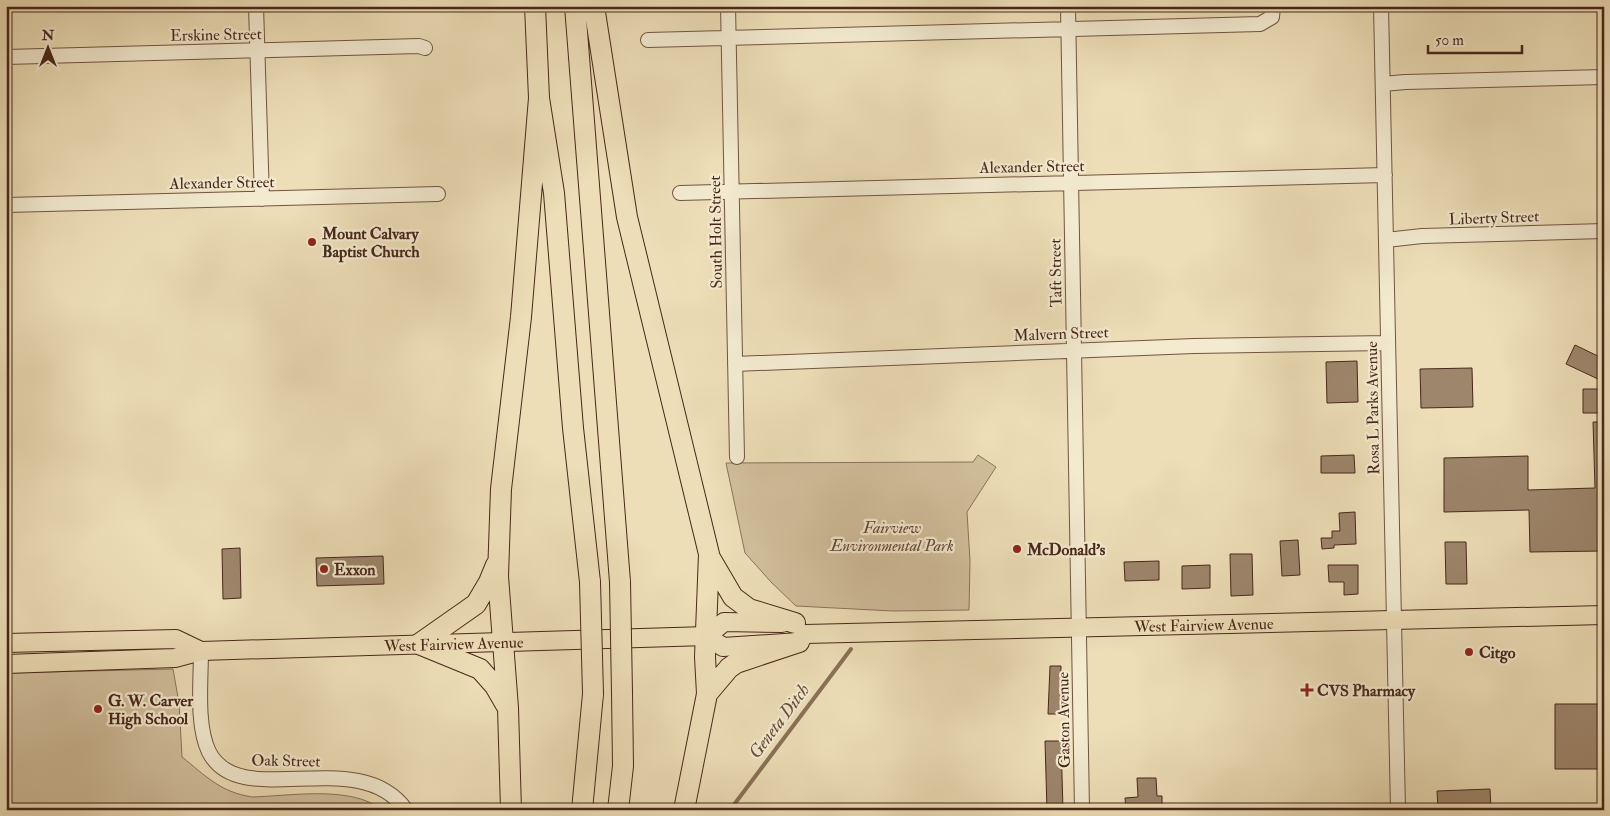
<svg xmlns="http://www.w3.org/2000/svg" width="1610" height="816" font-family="'IM FELL Double Pica',serif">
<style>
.green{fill:#d1bf9c;stroke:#8c735b}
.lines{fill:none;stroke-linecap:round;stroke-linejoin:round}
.stream{stroke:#897058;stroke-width:4}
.building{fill:#9e866c;stroke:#48271a}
.minor-casing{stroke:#715541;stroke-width:16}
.major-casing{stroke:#48271a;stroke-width:20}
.highway-casing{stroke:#48271a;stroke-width:22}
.minor{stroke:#f3ead0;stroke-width:14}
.major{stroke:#eddeb7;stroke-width:18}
.highway{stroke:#eddeb7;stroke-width:20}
.highway-bridge-casing{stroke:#48271a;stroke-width:22;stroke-linecap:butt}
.highway-bridge{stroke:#eddeb7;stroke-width:20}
.poi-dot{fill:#8f2418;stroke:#f3ead0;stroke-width:2}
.labels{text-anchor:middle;stroke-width:4.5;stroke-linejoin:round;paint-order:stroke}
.street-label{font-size:16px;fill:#48271a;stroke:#f3ead0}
.poi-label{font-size:16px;font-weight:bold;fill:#48271a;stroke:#f3ead0;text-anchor:start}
.park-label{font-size:16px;font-style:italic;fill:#634534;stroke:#f3ead0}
.water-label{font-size:18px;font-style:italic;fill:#694b39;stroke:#f3ead0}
</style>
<rect width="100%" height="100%" fill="#eddeb7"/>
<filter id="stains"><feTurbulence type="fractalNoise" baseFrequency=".004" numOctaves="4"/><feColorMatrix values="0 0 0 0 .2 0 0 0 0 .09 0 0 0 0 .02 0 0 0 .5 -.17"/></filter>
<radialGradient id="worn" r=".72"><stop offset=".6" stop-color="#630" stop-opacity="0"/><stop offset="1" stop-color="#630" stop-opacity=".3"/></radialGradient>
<path class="green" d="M978 455 996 467 967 512 970 561 969 610 893 611 796 606 771 582 745 553 726 463 973 462Z
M173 669 179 703 182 757C206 776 220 792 252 797 290 796 352 785 382 810H6V673Z"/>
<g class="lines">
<path class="stream" d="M730 810 851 649"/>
</g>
<path class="building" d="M1575 345 1604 359V366L1598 379 1566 364Z
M1357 361 1358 402 1327 403 1326 362Z
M1472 368 1473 407 1421 408 1420 369Z
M1583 389H1600V413H1583Z
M1593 422H1604V551L1530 552 1529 510 1444 512V458L1528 456V490L1595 488Z
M1354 455 1355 473H1321V456Z
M1355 512 1356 544 1334 545V548L1322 549 1321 538H1332V531H1340L1339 513Z
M1298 540 1300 575 1282 576 1280 541Z
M1445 542H1466L1467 584H1446Z
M240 548 241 598 223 599 222 549Z
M1230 554H1252L1253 595 1231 596Z
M383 556 384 584 317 586 316 558Z
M1159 561V580L1125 581 1124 562Z
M1210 565V588L1182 589V566Z
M1328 565H1358V594L1344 595V582H1329Z
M1050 666H1061L1060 714H1048Z
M1555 704H1604V769H1555Z
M1045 741H1061L1063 810H1047Z
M1137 778H1156L1157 796H1162V810H1126L1125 798 1138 797Z
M1490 789 1491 810H1438L1437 791Z"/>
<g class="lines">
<g class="minor-casing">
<path id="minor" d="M256 6 262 199
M728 6 737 457
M1068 6 1082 810
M1381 6 1398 810
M648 40 1260 24 1272 17 1273 6
M6 57 419 46 425 48
M1383 84 1405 82 1604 77
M680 193 1385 175
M6 205 438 194
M1386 240 1422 236 1604 231
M735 364 1194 346 1388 343
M201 651C201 680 196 726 209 752 240 813 358 743 406 810"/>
</g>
<g class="major-casing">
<g id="major">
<path id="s1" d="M805 634 1604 615"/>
<path d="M707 636 724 622 782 623"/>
<path d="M6 643 176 639 201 651"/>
<path id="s2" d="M6 664 175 658 201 651 707 636 723 647 799 642 805 634"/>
</g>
</g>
<g class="highway-casing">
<path id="highway" d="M535 6 539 98 554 193 573 428 590 582
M575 6 620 582
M594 6 627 217 709 554 705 657 707 694 684 810
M709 556 733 597 749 609 795 623
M419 644 476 604 489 582 496 565
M419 644 480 669 495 686 506 705
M707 694 729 668 736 663 799 642
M511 810 508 708 498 576 501 489 521 317 539 98
M582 810 593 694
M618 810 623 766 622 693"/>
</g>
<use href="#minor" class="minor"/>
<use href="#major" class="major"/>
<use href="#highway" class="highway"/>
<g class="highway-bridge-casing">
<path id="highway-bridge" d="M590 582 593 694
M620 582 622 693"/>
</g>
<use href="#highway-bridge" class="highway-bridge"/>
</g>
<g class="poi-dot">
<circle cx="312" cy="242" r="5"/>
<circle cx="1017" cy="549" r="5"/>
<circle cx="324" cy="569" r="5"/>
<circle cx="1469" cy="652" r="5"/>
<path d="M1304.5 682.5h5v5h5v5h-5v5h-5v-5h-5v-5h5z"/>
<circle cx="98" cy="709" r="5"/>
</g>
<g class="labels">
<g class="street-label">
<text transform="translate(216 34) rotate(-1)" y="6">Erskine Street</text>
<text transform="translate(1032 166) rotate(-1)" y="6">Alexander Street</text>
<text transform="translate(222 182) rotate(-1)" y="6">Alexander Street</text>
<text transform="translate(1494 217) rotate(-2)" y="6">Liberty Street</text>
<text transform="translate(715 232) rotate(-91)" y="6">South Holt Street</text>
<text transform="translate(1055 273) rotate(-91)" y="6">Taft Street</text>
<text transform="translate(1061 333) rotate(-2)" y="6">Malvern Street</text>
<text transform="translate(1372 408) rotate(-91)" y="6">Rosa L Parks Avenue</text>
<text dy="6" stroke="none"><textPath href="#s1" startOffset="399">West Fairview Avenue</textPath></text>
<text dy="6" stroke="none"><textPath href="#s2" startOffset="449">West Fairview Avenue</textPath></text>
<text transform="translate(1063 720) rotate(-91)" y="6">Gaston Avenue</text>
<text transform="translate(286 760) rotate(1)" y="6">Oak Street</text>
</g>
<g class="poi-label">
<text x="322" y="239">Mount Calvary<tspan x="322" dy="18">Baptist Church</tspan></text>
<text x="1027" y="555">McDonald's</text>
<text x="334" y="575">Exxon</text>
<text x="1479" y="658">Citgo</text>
<text x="1317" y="696">CVS Pharmacy</text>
<text x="108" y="706">G. W. Carver<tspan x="108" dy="18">High School</tspan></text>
</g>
<g class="park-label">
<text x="892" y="533">Fairview<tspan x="892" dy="18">Environmental Park</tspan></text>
</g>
<g class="water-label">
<text transform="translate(779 721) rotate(-53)" y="6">Geneta Ditch</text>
</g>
</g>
<rect width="1610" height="816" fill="none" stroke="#eddeb7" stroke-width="25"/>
<rect x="8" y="8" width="1595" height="801" fill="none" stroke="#48271a" stroke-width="2.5"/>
<rect x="12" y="12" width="1585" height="791" fill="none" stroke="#48271a"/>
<g transform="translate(48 48)" stroke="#f3ead0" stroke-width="4" paint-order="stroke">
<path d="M0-4L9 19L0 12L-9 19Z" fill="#48271a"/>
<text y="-8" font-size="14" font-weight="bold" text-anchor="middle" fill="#48271a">N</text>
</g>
<path d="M1428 45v8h94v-8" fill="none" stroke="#48271a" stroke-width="2.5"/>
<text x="1435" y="45" font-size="15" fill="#48271a" stroke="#f3ead0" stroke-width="4" paint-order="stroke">50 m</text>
<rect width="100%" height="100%" filter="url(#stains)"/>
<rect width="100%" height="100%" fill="url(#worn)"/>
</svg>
